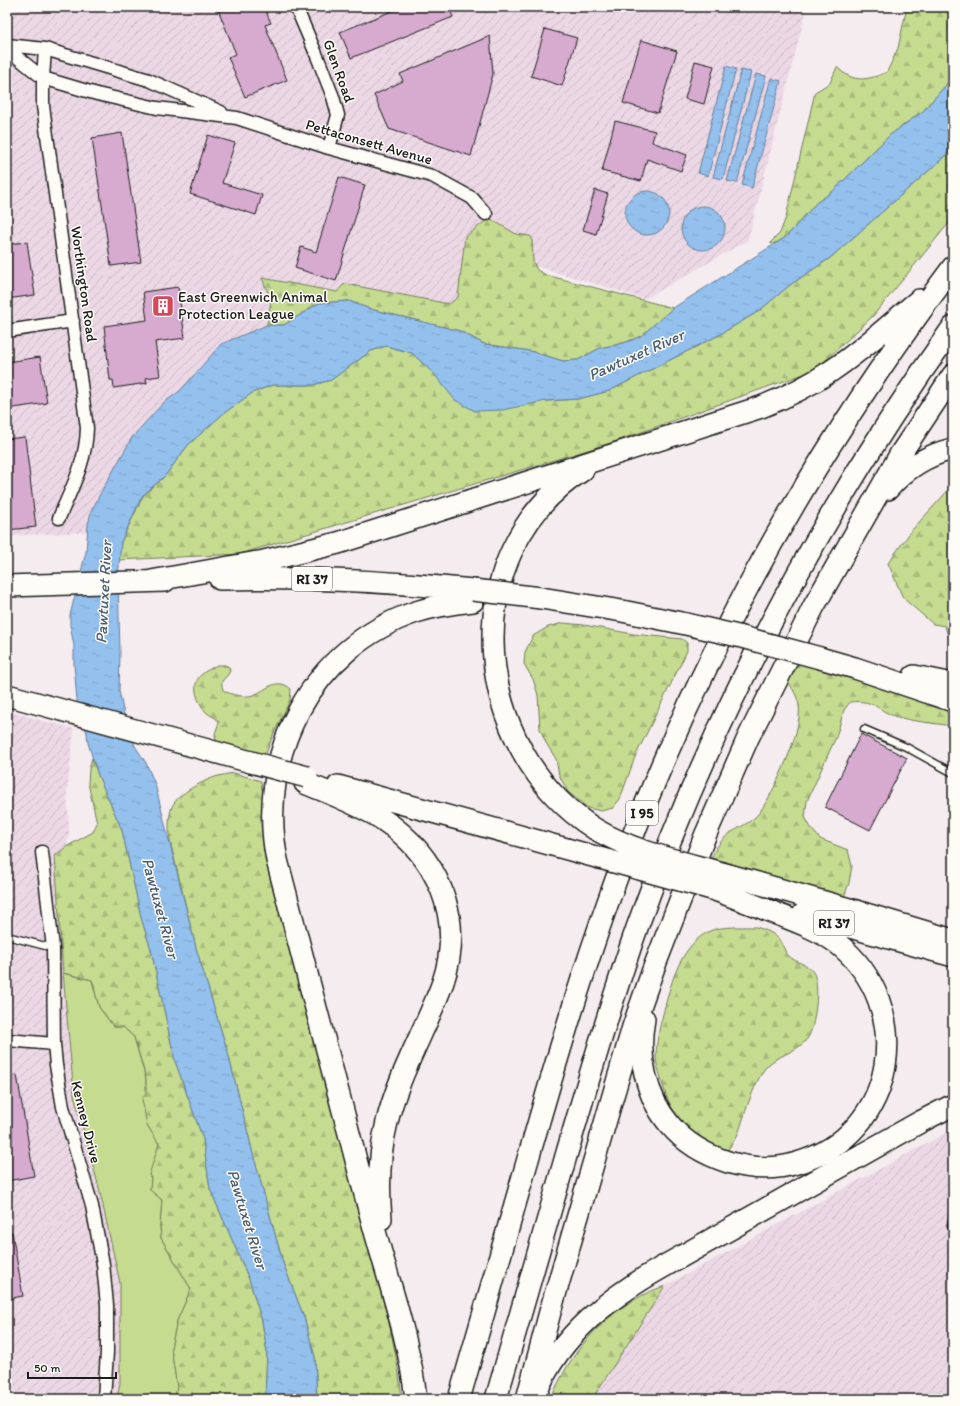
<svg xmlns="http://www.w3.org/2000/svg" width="960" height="1406" font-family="Itim,sans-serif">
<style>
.industrial{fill:url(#industrial-furrows)}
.green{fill:#c5db90;stroke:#707c56}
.forest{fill:url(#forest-firs);stroke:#707c56}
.water{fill:url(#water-ripples);stroke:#647e99}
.building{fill:#d6abcf;stroke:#1c1c1c}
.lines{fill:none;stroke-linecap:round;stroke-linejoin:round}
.lane-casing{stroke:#1c1c1c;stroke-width:9}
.street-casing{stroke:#1c1c1c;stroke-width:15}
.highway-casing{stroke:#1c1c1c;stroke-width:24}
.lane{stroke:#fdfcf7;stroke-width:6}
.street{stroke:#fdfcf7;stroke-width:12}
.highway{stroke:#fdfcf7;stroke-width:21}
.highway-bridge-casing{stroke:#1c1c1c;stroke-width:24;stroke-linecap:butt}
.highway-bridge{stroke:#fdfcf7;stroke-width:21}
.labels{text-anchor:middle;stroke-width:3;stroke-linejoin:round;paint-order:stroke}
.shield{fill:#fdfcf7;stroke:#605f5e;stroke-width:1}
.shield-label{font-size:14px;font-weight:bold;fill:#1c1c1c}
.street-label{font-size:15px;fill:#1c1c1c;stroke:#fdfcf7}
.poi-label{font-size:15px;fill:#1c1c1c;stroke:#fdfcf7;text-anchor:start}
.water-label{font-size:16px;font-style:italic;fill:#4c5e70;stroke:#fdfcf7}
</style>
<defs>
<pattern id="industrial-furrows" width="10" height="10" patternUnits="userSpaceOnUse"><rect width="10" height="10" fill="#ecd8e5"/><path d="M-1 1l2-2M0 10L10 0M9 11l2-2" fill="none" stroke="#cab9c4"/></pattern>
<pattern id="forest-firs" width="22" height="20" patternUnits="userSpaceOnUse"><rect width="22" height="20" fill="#c5db90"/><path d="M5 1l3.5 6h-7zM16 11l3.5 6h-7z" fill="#a9bb7c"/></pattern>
<pattern id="water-ripples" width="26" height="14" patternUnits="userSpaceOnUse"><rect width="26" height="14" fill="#94c0ed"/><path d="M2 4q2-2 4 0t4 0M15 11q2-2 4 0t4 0" fill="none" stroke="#7fa4cb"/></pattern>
</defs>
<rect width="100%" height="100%" fill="#f5ecef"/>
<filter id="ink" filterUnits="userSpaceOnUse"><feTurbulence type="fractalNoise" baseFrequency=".025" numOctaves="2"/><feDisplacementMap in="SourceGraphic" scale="8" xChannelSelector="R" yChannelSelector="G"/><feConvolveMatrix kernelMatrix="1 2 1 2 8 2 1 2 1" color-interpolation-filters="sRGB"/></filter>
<g filter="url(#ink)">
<path class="industrial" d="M7 7H807L748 240 645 299 472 247 465 238 458 297 449 304 346 284 342 285 337 292 263 278 271 300 267 325 221 344 180 391 163 403 133 436 91 512 88 525V532L7 536Z
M7 711 74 729 67 793 69 824V835L66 847 55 856 63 973 74 1095 99 1188 120 1283V1383L117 1399H7Z
M953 1129V1399H592L665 1286Z"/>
<path class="green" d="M63 973 92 980 99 1007 114 1027H123L134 1037 146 1079 147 1125 159 1144 151 1178 150 1189 162 1200 160 1226 161 1238 191 1289 177 1321 171 1348 177 1387 175 1399H117L120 1383V1283L99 1188 74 1095Z"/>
<path class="forest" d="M907 7H953V77L923 111 890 135 832 192 816 203 786 237 774 244 770 243 780 233 786 217 815 92 830 83 837 67C853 84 868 80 887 72L898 48Z
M953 147V218L873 316 815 370 608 444 240 554 119 560 121 542 143 496 165 476 188 445 224 413 252 393 272 385H313L331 380 371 351 386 346 412 353 434 374 546 401 578 399 609 391 719 335 759 311 790 285 830 258 942 159Z
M489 218 516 234 530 236 532 238 533 261 537 270 546 275 673 308 641 336 624 343 600 348 578 360 563 361 530 351 484 344 460 331 370 309 349 301 319 303 284 325H267L271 300 262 278 337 292 343 285 346 284 449 304 458 297 465 237Z
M953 485V641L948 636 945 626 933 624 903 598 888 563 912 530Z
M563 623 584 625 633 634 682 639 687 643V651L635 757 620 799 613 808 601 811 588 808 568 792 559 775 556 759 546 743 540 729 538 695 533 679 524 664 525 652 533 636 548 627Z
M797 661 941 707 953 716 952 726C934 723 915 722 897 717 877 711 876 699 850 702L844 710 836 737 807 801 805 817 811 828 820 839 848 850 852 866 849 883 844 897 711 858C715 849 721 840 729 834 739 827 751 823 759 813 774 793 803 730 799 706 798 697 792 688 788 681Z
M217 665H225L229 667 230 671C226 680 219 678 223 690 230 695 245 698 253 695 266 691 276 676 291 689L290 700 273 735 265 756 216 742 215 734 219 722C216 717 212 717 207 713 198 704 190 685 201 675 205 671 212 668 217 665Z
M92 758 98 775 122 830 142 921 151 949 175 1061 203 1139 210 1189 249 1279 262 1321 267 1352 265 1399H175L177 1387 171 1348 177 1321 191 1289 161 1238 160 1226 162 1200 150 1190 151 1178 149 1175 159 1144 147 1125 142 1099 146 1094V1079L144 1071 134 1037 123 1027H114L99 1007 92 980 63 973 55 856 66 847 93 832 97 823 88 783 89 769Z
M234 773 261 781 265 809C296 938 326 1068 357 1197 373 1264 395 1330 402 1399H317L315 1357 304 1317 283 1263 253 1154 228 1053 196 948 170 841C169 831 168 820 171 810 174 795 201 782 215 777 221 775 228 774 234 773Z
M756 927C766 930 775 933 781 942 783 946 785 952 788 955 795 963 807 963 813 972 821 983 815 1029 807 1039 796 1054 773 1055 763 1071 755 1084 749 1101 744 1116 742 1122 740 1130 737 1136 734 1141 730 1146 727 1151 690 1135 670 1118 661 1078 659 1071 656 1064 656 1057 656 1036 663 1015 668 995 675 970 686 942 710 931 719 926 745 927 756 927Z
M665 1286 592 1399H551C569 1354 601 1316 645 1294 651 1290 658 1289 665 1286Z"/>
<path class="water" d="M726 66 736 69 708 176 698 173Z
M741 70 751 72 723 179 713 177Z
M756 74 766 76 737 183 727 181Z
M953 77V147L942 159 830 258 790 285 759 311 719 335 609 391 578 399 546 401 502 410 475 411 455 400 434 374 412 353 386 346 371 351 331 380 313 385H272L252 393 224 413 188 445 165 476 142 496 121 542 118 578 120 653 119 691 124 714 135 746 146 763 155 784 196 948 228 1053 253 1154 283 1263 304 1317 315 1357 317 1399H265L267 1352 262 1321 249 1279 210 1189 203 1139 175 1061 151 949 142 921 122 830 98 775 88 743 87 733 77 701 74 664V646L70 625V615L86 552 88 525 91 512 101 492 133 436 163 403 180 391 221 344 267 325H284L319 303 349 301 370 309 460 331 484 344 530 351 563 361 578 360 600 348 624 343 641 336 673 308 786 237 816 203 832 192 890 135 923 111Z
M771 78 781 81 752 188 742 185Z
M625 213a22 22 0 1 1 44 0a22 22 0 1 1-44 0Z
M681 228a22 22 0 1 1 44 0a22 22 0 1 1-44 0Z"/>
<path class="building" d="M217 7H264L271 23 265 25 287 80 245 97 228 57 236 54Z
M402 7H449L453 17 351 58 340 32Z
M545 29 577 38 562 86 531 76Z
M490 36 493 74 471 156 389 129 374 95 403 81 400 74Z
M641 40 677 51 658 113 623 103Z
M695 61 714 66 704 104 685 99Z
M615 121 655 131 652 142 687 155 681 171 647 159 641 181 602 171Z
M122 133 141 262 111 266 92 138Z
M208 135 235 143 222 183 262 195 256 215 190 194Z
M339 177 365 185 336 281 295 268 301 247 316 252Z
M595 190 608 194 596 234 583 230Z
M27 242 35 295 7 299V244Z
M178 287 185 338 155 342 160 376 146 378 147 383 114 388 113 380H110L104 326 147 320 143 292Z
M40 357 47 403 7 409V362Z
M25 437 36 527 7 530V439Z
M861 734 907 758 870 830 825 807Z
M17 1075 34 1176 7 1181V1076Z
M7 1232H12L23 1296 7 1299Z"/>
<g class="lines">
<g class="lane-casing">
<path id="lane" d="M864 729 906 747 953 773
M7 936 53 948
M953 1215 951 1225 953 1231"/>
</g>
<g class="street-casing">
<path id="street" d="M296 7 317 56 333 97 338 115 329 148
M7 45 45 49 149 80 221 112
M7 49 43 78 97 94 157 108 237 118 329 148 432 176 472 198 486 214
M45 49 43 78V106L87 428C86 463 72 487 59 518
M7 331 73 321
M42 852 53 948 54 1044 56 1065 63 1107 92 1206 103 1264 107 1305V1352L104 1399
M7 1040 54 1044"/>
</g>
<g class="highway-casing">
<path id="highway" d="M583 470C452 553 471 750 595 829
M888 489C905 469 927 455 953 449
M220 579C305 577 388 581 473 590
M151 581 264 561 338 543 761 407C786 397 809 386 831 371 863 350 890 324 919 300
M7 586 165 581
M541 598 622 611 686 624
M820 658 855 668 953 701
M914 676 953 684
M7 695 251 762
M305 783C331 794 358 804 382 819 437 855 465 917 443 982 426 1029 399 1073 387 1122 379 1154 378 1186 381 1219
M338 786 585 854
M722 873 853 910 953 940
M803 914 953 956
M644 1019C637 1056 646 1097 670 1125 685 1143 706 1155 728 1162 751 1169 775 1170 797 1163 898 1134 917 1007 837 943 819 930 798 922 777 914 757 906 736 898 715 890
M537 1391C560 1335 610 1297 661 1268L920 1122 953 1105
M416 1399C409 1337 387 1277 371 1217 340 1098 308 979 277 860 256 754 312 647 416 612 434 606 454 603 473 601
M459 1399C482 1319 505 1239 528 1159 557 1058 586 959 623 861 703 649 817 448 953 267
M496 1399C519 1318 543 1237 566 1156 589 1078 611 1001 638 925 715 712 822 511 953 327
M527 1399 550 1312 633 1027 653 970 705 836 748 738 814 606 901 453 953 375"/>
</g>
<use href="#lane" class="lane"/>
<use href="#street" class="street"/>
<use href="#highway" class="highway"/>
<g class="highway-bridge-casing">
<path id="highway-bridge" d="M473 590 541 598
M686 624 742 637 820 658
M251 762 307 777
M595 829C634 852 679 861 722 873
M585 854 715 890"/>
</g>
<use href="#highway-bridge" class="highway-bridge"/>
</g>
</g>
<defs>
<g id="building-square" transform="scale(1.15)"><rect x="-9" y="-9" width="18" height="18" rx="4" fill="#d1495b" stroke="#fdfcf7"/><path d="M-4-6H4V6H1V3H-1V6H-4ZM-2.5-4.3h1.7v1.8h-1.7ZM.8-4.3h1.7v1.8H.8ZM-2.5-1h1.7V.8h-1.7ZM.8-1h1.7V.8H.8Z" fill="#fff"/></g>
</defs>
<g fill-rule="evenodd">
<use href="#building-square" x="163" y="306"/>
</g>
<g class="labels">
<g class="shield">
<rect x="292" y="567" width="40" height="24" rx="3"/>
<rect x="626" y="801" width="32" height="24" rx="3"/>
<rect x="814" y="911" width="40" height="24" rx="3"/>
</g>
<g class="shield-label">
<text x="312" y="584">RI 37</text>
<text x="642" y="818">I 95</text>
<text x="834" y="928">RI 37</text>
</g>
<g class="street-label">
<text transform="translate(339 71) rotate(70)" y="5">Glen Road</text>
<text transform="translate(369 142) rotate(16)" y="5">Pettaconsett Avenue</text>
<text transform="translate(84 284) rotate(82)" y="5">Worthington Road</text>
<text transform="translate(86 1122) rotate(76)" y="5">Kenney Drive</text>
</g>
<g class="poi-label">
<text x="178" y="302">East Greenwich Animal<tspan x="178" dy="17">Protection League</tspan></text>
</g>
<g class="water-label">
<text transform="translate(636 354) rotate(-24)" y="6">Pawtuxet River</text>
<text transform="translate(103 592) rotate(-87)" y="6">Pawtuxet River</text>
<text transform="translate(161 908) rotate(75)" y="6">Pawtuxet River</text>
<text transform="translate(248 1219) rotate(73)" y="6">Pawtuxet River</text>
</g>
</g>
<rect width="960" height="1406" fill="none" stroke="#fdfcf7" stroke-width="24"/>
<rect x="12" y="12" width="936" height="1382" fill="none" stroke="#1c1c1c" stroke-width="1.5" filter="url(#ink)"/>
<path d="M28 1372v6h88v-6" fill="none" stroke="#1c1c1c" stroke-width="2"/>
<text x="34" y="1372" font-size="12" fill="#1c1c1c" stroke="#fdfcf7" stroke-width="3" paint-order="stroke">50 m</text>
</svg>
